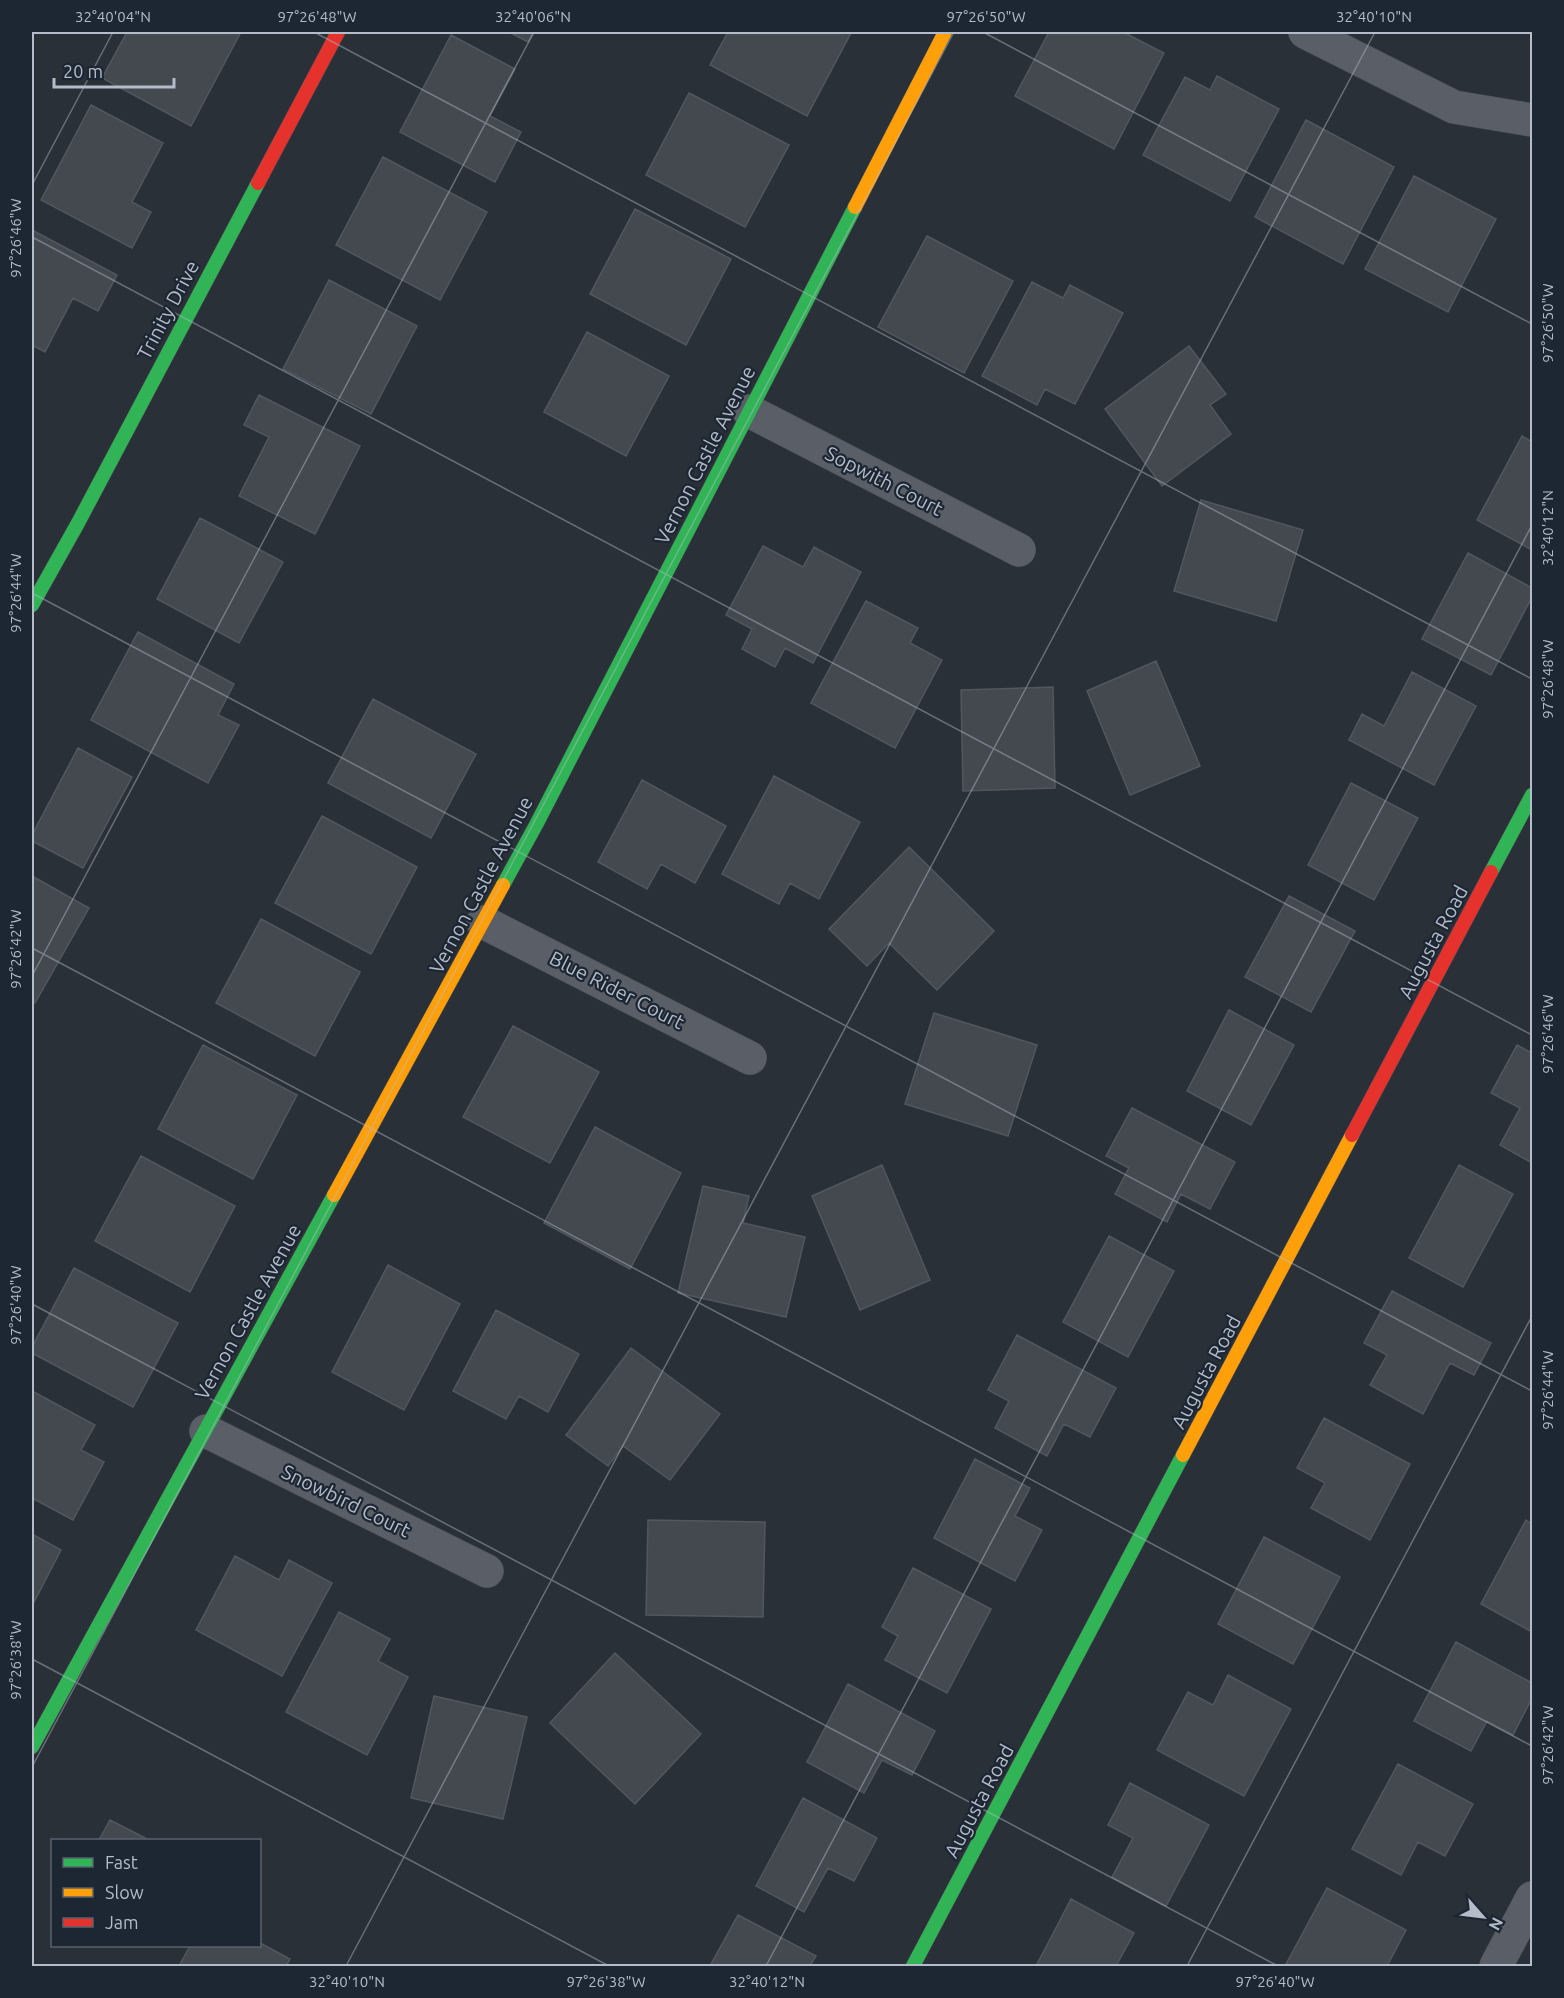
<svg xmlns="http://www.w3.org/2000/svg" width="1564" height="1998" font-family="Ubuntu,sans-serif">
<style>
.building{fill:#444950;stroke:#52575f;stroke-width:1.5}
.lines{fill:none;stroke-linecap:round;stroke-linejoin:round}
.street-casing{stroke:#484c53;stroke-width:34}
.fast-casing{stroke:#484c53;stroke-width:15}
.slow-casing{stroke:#484c53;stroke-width:15}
.jam-casing{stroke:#484c53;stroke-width:15}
.street{stroke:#5a5e66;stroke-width:33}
.fast{stroke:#30b455;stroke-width:14}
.slow{stroke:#ff9f0a;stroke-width:14}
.jam{stroke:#e5322d;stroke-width:14}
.ticks{fill:none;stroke:#b4bcc9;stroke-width:1.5;stroke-opacity:0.45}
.labels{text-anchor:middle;stroke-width:4.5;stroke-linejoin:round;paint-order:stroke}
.street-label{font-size:20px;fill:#b4bcc9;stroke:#1d2633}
.neatline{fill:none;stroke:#b4bcc9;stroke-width:2}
.ticks-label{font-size:15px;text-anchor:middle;fill:#b4bcc9}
</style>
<rect width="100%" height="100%" fill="#2a3038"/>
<path class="building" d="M127 32H241L191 126 102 78Z
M509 32H534L528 42Z
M728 32H849L851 33 807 116 710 65Z
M1049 32H1123L1164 53 1114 149 1015 96Z
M451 35 515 69 490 116 521 132 495 182 400 132Z
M1217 76 1279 109 1230 201 1143 155 1185 77 1210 90Z
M689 93 789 145 745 227 646 175Z
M91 105 163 143 132 202 151 212 132 248 41 200Z
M1306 120 1394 167 1343 264 1255 217Z
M383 157 487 212 440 300 336 245Z
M1414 176 1496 219 1448 312 1365 269Z
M635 209 731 259 686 345 590 294Z
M32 230 117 275 98 311 73 298 45 352 32 345Z
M927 236 1013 281 964 373 878 327Z
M329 280 417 326 371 414 283 369Z
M1032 282 1063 298 1070 285 1123 313 1075 404 1045 389 1037 405 982 376Z
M587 332 669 376 626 456 544 412Z
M1189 346 1226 394 1210 405 1231 434 1162 486 1105 409Z
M259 395 360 446 315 534 239 496 269 437 244 425Z
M1522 436 1532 442V550L1477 520Z
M1201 500 1303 530 1276 621 1174 591Z
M200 518 283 562 239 643 157 599Z
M763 546 803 567 814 547 861 572 813 663 785 648 775 667 742 649 752 629 726 615Z
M1468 553 1532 588V597L1491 675 1422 639Z
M866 601 918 628 910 643 942 660 895 748 811 703Z
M138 632 234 684 218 715 239 725 208 783 91 720Z
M1156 661 1200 766 1130 795 1087 691Z
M1412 672 1476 706 1434 785 1349 740 1362 714 1384 726Z
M1053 687 1055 788 963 791 961 690Z
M373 699 476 754 431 838 328 783Z
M78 748 132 777 83 868 32 841V835Z
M774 776 860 822 819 899 790 883 779 904 722 874Z
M642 780 726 826 695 883 661 864 647 889 598 862Z
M1351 783 1418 818 1374 900 1308 865Z
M322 816 417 867 371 954 275 903Z
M909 847 994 931 937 990 889 943 867 966 829 929Z
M32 876 89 908 35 1003 32 1001Z
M1289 896 1355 931 1311 1012 1245 977Z
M261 919 360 972 315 1056 216 1003Z
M1229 1010 1294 1045 1251 1125 1187 1091Z
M934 1013 1037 1045 1008 1136 905 1104Z
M513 1026 599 1072 550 1163 463 1117Z
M203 1045 297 1095 253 1179 158 1129Z
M1517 1045 1532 1053V1163L1500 1145 1520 1108 1491 1093Z
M1132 1108 1235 1162 1210 1209 1181 1194 1167 1222 1115 1194 1129 1168 1106 1156Z
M595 1127 681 1173 630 1269 544 1223Z
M141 1156 235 1206 190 1292 95 1241Z
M882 1165 930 1280 860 1310 812 1196Z
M1459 1165 1513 1194 1463 1287 1409 1258Z
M703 1186 749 1196 743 1223 805 1237 786 1317 678 1293Z
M1109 1236 1174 1271 1128 1357 1063 1322Z
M388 1265 460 1304 404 1410 332 1372Z
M74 1268 178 1323 133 1407 32 1353V1347Z
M1392 1291 1491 1343 1474 1375 1450 1363 1423 1414 1370 1385 1387 1355 1364 1343Z
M496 1310 579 1354 548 1412 519 1396 506 1419 453 1391Z
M1017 1335 1116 1388 1090 1437 1064 1424 1047 1456 995 1428 1009 1401 988 1390Z
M631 1348 720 1414 670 1480 623 1446 608 1466 566 1435Z
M32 1391 95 1425 81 1450 104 1462 73 1520 32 1498Z
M1324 1418 1410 1464 1370 1540 1311 1508 1325 1483 1297 1468Z
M975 1459 1030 1488 1015 1516 1042 1530 1015 1581 934 1538Z
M648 1520 765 1522 763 1617 646 1615Z
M1526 1520 1532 1524V1632L1481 1604Z
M32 1534 61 1550 32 1606Z
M1264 1537 1340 1577 1293 1664 1218 1624Z
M235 1556 279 1580 289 1560 332 1583 282 1676 196 1630Z
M913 1568 991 1609 947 1693 885 1660 898 1636 882 1627Z
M339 1612 390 1639 378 1661 408 1677 367 1755 286 1712Z
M1456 1642 1532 1683V1698L1513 1735 1487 1721 1471 1751 1414 1721Z
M615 1653 701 1734 635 1804 550 1723Z
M1228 1675 1291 1709 1244 1796 1157 1750 1188 1692 1213 1705Z
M848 1684 935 1731 912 1775 882 1760 864 1793 807 1762Z
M434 1696 527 1717 503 1819 411 1798Z
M1398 1764 1473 1804 1445 1856 1418 1842 1401 1875 1352 1849Z
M1130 1783 1209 1825 1166 1906 1112 1877 1133 1838 1108 1825Z
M803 1798 877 1838 854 1881 828 1868 804 1912 756 1886Z
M110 1820 149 1840H99Z
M1327 1888 1406 1930 1387 1966H1285Z
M1071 1899 1134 1933 1116 1966H1036Z
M738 1915 816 1956 810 1966H710Z
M260 1943 290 1959 286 1966H179L190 1946H260Z"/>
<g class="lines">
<g class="street-casing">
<path id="street" d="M1305 32 1454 107 1532 120
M749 411 1019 550
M483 922 750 1058
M206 1431 487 1571
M1496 1966 1532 1898"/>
</g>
<g class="fast-casing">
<path id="fast" d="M32 605 78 523 258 183
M1491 872 1532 795
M503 885 536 825 855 207
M32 1747 334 1195
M913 1966 1183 1455"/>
</g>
<g class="slow-casing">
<path id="slow" d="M855 207 945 32
M334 1195 503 885
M1183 1455 1352 1135"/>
</g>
<g class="jam-casing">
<path id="jam" d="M258 183 338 32
M1352 1135 1491 872"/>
</g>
<use href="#street" class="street"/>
<use href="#fast" class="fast"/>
<use href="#slow" class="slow"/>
<use href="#jam" class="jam"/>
</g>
<path class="ticks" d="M314 32 1532 679M983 32 1532 324M32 185 113 32M32 237 1532 1035M32 593 1532 1391M32 948 1532 1746M32 976 534 32M32 1304 1278 1966M32 1659 609 1966M32 1767 954 32M346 1966 1375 32M766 1966 1532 525M1187 1966 1532 1316"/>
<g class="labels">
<g class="street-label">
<text transform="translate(168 310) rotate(-62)" y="7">Trinity Drive</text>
<text transform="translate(705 455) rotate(-63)" y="7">Vernon Castle Avenue</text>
<text transform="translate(884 481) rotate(27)" y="7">Sopwith Court</text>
<text transform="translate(481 885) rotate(-62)" y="7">Vernon Castle Avenue</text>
<text transform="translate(1433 942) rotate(-62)" y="7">Augusta Road</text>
<text transform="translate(617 990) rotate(27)" y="7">Blue Rider Court</text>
<text transform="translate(248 1312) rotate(-61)" y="7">Vernon Castle Avenue</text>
<text transform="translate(1206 1372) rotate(-62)" y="7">Augusta Road</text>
<text transform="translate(346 1501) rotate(26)" y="7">Snowbird Court</text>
<text transform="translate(979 1801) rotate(-62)" y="7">Augusta Road</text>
</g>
</g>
<rect width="1564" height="1998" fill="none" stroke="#1d2633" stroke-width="66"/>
<rect x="51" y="1839" width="210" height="108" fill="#1d2633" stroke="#59626f" stroke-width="1.5"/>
<rect x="63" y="1858" width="30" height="9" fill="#30b455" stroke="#59626f" stroke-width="1.5"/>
<text x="105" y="1869" font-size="18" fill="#b4bcc9">Fast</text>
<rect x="63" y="1888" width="30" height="9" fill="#ff9f0a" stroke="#59626f" stroke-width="1.5"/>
<text x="105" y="1899" font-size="18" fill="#b4bcc9">Slow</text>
<rect x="63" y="1918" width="30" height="9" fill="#e5322d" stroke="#59626f" stroke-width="1.5"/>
<text x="105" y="1929" font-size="18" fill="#b4bcc9">Jam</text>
<g transform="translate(1483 1917) rotate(118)" stroke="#1d2633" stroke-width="4.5" paint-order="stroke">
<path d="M0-4.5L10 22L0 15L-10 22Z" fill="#b4bcc9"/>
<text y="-9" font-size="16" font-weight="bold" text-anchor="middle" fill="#b4bcc9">N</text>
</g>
<path d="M54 78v9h120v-9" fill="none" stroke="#b4bcc9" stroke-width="3"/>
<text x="63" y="78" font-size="18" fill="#b4bcc9" stroke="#1d2633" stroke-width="4.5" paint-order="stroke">20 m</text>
<rect x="33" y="33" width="1498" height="1932" class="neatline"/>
<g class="ticks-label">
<text x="113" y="22">32°40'04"N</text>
<text x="317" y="22">97°26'48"W</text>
<text x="533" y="22">32°40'06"N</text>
<text x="986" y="22">97°26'50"W</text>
<text x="1374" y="22">32°40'10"N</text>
<text transform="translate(16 238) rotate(-90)" y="5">97°26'46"W</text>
<text transform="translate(1548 323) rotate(-90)" y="5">97°26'50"W</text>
<text transform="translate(1548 528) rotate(-90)" y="5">32°40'12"N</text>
<text transform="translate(16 593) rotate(-90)" y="5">97°26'44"W</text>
<text transform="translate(1548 679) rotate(-90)" y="5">97°26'48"W</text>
<text transform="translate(16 949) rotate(-90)" y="5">97°26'42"W</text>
<text transform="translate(1548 1034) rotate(-90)" y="5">97°26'46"W</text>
<text transform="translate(16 1305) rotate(-90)" y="5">97°26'40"W</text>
<text transform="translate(1548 1390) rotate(-90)" y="5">97°26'44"W</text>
<text transform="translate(16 1660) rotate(-90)" y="5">97°26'38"W</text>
<text transform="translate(1548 1745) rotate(-90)" y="5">97°26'42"W</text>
<text x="347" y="1987">32°40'10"N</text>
<text x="606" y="1987">97°26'38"W</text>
<text x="767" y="1987">32°40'12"N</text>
<text x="1275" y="1987">97°26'40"W</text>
</g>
</svg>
